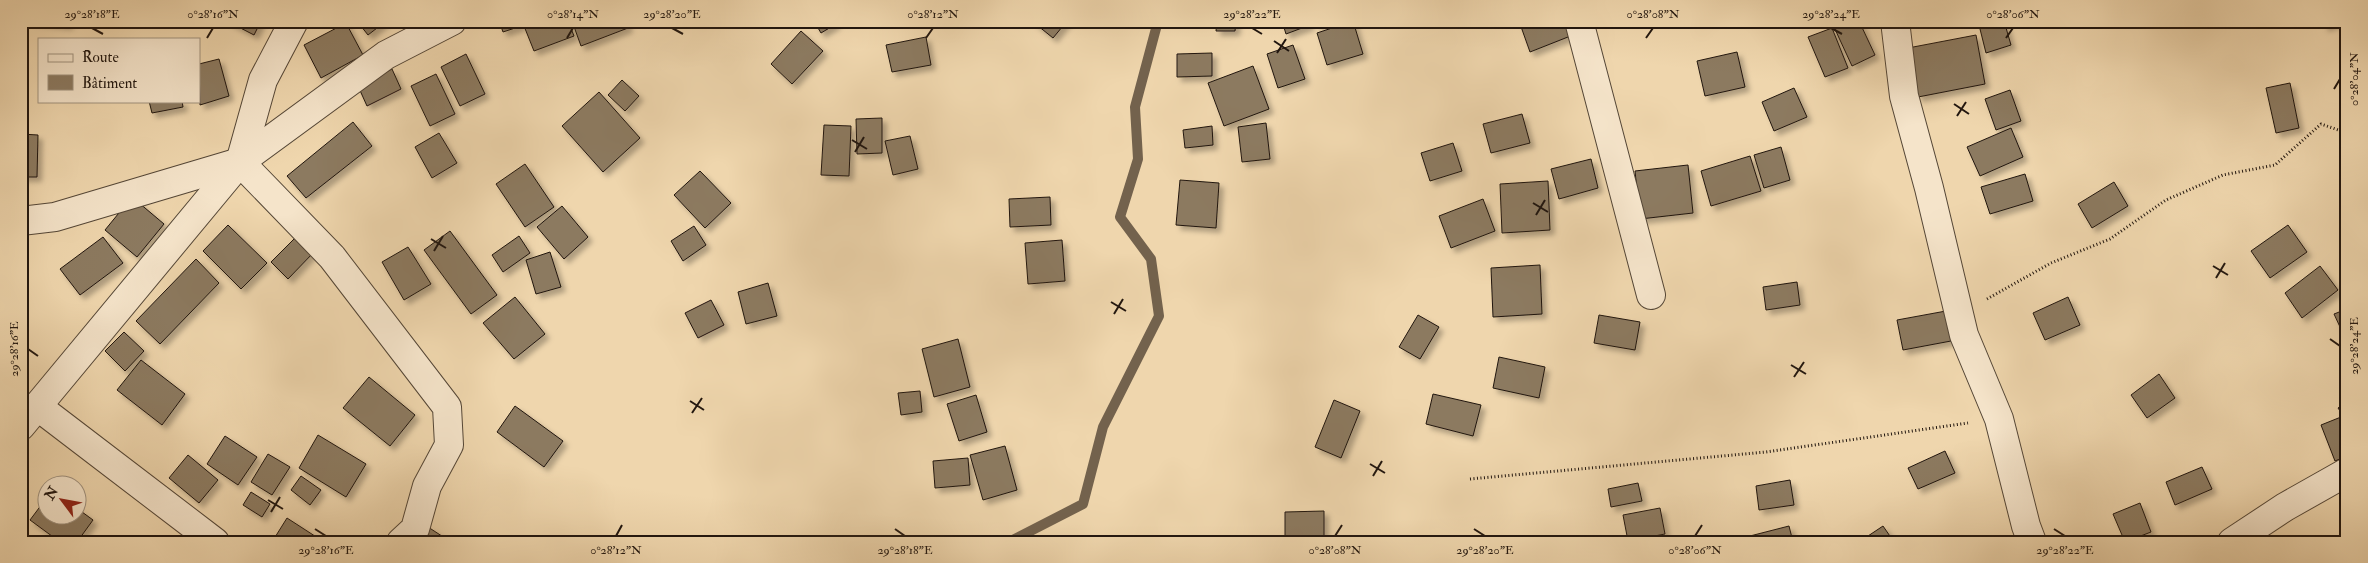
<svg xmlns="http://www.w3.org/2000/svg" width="2368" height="563" font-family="'IM FELL Double Pica',serif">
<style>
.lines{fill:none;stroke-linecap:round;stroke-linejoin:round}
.stream{stroke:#73624d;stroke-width:10}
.building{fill:#8c7a61;stroke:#21160f;filter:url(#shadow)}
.minor-casing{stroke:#544636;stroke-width:30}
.tertiary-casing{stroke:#544636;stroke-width:30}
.path{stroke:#21160f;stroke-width:3;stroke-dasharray:1 2.5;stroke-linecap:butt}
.minor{stroke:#f5e4ca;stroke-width:28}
.tertiary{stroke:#f5e4ca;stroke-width:28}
.ticks{fill:none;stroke:#21160f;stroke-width:2}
.neatline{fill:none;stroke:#21160f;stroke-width:2}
.ticks-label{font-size:12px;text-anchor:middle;fill:#21160f}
</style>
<defs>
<filter id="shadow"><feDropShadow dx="4.5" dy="4.5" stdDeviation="2.5" flood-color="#0004"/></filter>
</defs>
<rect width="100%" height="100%" fill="#efd6ad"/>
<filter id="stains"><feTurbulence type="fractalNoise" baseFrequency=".004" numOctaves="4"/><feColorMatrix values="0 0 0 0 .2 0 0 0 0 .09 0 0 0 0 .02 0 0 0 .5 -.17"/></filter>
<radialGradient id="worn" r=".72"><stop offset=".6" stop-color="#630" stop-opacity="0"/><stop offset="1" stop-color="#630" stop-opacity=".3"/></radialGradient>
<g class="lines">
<path class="stream" d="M1009 542 1083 504 1103 427 1159 316 1151 259 1120 217 1138 159 1135 107 1158 21"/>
</g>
<path class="building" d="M32 21H69L68 25Z
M227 21H261L254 35Z
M357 21H386L368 35Z
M499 21H519L521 26 503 32Z
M522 21H568L574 36 534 51Z
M572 21H626L628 28 581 46Z
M814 21H835L836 24 821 33Z
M1032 21H1067L1053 38Z
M1217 21H1236L1235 31H1216Z
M1282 21H1309L1310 25 1286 34Z
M1315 21H1334L1317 26Z
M1353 21 1363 54 1327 65 1317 33Z
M1519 21H1568L1573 35 1530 52Z
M1845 21H1859L1875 55 1852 66 1834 27Z
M1992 21H2004L2011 45 1986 53 1979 25Z
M2323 21H2341L2324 27Z
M346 23 363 55 321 78 304 45Z
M1832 28 1848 68 1825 77 1808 37Z
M801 31 823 51 792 84 771 64Z
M1976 35 1985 84 1918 97 1908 48Z
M926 37 931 65 892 72 886 45Z
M1293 45 1305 79 1278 88 1267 54Z
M1737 52 1745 87 1705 96 1697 61Z
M1212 53V76L1177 77V54Z
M466 54 485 94 460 106 441 67Z
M219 59 229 96 200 105 199 64Z
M1253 66 1269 109 1224 126 1208 83Z
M392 69 401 89 367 106 358 86Z
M436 74 455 114 430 126 411 86Z
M622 80 639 96 625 111 608 95Z
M2290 83 2299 128 2276 133 2266 88Z
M1794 88 1807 117 1774 131 1762 102Z
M2010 90 2021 121 1996 130 1985 99Z
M599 92 640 138 603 172 562 126Z
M149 101H182L183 107 152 113Z
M1522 114 1530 143 1491 153 1483 124Z
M882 118V153L857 154 856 119Z
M353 122 372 146 306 198 287 176Z
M1266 123 1270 159 1242 162 1238 127Z
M824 125 851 126 849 176 821 175Z
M1212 126 1213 145 1185 148 1183 130Z
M2011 128 2023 157 1980 176 1967 147Z
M439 133 457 163 432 178 415 147Z
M21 134 38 135 37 177H21Z
M910 136 918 169 893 175 885 141Z
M1453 143 1462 171 1430 181 1421 153Z
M1781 147 1790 180 1764 188 1754 155Z
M1750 156 1761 191 1711 206 1701 171Z
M1591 159 1598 188 1559 199 1551 169Z
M525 164 554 207 525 227 496 184Z
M1688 165 1693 213 1640 219 1635 171Z
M700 171 731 203 705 228 674 195Z
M2025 174 2033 201 1990 214 1981 187Z
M1180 180 1219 183 1216 228 1176 225Z
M1548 181 1550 230 1502 233 1500 184Z
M2114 182 2128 206 2092 228 2078 204Z
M132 197 164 224 137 257 105 230Z
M1050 197 1051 225 1010 227 1009 199Z
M1483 199 1495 231 1451 248 1439 216Z
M562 206 588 237 564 259 537 227Z
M228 225 267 263 241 289 203 251Z
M2288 225 2307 252 2270 278 2251 251Z
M694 226 706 245 683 261 671 241Z
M450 231 497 295 471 314 424 250Z
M298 235 314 252 288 279 271 262Z
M519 236 530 253 503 272 492 255Z
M103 237 123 263 80 295 60 269Z
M1062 240 1065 281 1028 284 1025 243Z
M408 247 431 284 404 300 382 262Z
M550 252 561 287 536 294 526 260Z
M196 259 219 283 160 344 136 321Z
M1540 265 1542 314 1493 317 1491 268Z
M2320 266 2338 290 2302 318 2285 293Z
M1797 282 1800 305 1766 310 1763 287Z
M768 283 777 316 746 324 738 292Z
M515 297 545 334 514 359 483 323Z
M2068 297 2080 325 2045 340 2033 313Z
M711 300 724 325 698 338 685 313Z
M2347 309V342L2334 314Z
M1946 311 1951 341 1903 350 1897 320Z
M1418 315 1439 327 1420 359 1399 347Z
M1599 315 1640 322 1635 350 1594 343Z
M124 332 144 351 125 371 105 351Z
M958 339 970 387 934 397 922 349Z
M1499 357 1545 367 1539 398 1493 388Z
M141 360 185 394 162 425 117 390Z
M2159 374 2175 398 2147 418 2131 395Z
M369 377 415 415 390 446 343 408Z
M920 391 922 412 901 415 898 393Z
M1433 394 1481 405 1473 436 1426 424Z
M976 395 987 432 959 441 947 404Z
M1334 400 1360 411 1341 458 1315 447Z
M2347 402V421L2338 408Z
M515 406 563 441 544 467 497 432Z
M2341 417 2347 432V456L2335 461 2321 425Z
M318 435 366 464 346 497 299 468Z
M225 436 257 457 238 485 207 464Z
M1005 446 1017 490 983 500 970 455Z
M1945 451 1955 473 1918 489 1908 468Z
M268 454 290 467 272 495 251 482Z
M188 455 218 480 199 503 169 478Z
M968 458 970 485 935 488 933 461Z
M2202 467 2212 489 2175 505 2166 482Z
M301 476 321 490 310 505 291 490Z
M1790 480 1794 505 1759 510 1756 486Z
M1638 483 1642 501 1611 507 1608 489Z
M251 492 270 504 262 517 243 505Z
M48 496V516H78V509L93 520 77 542H60L30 520Z
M2140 503 2151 532 2125 542 2113 514Z
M1660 508 1665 534 1628 541 1623 515Z
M1324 511V542H1285V512Z
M287 518 321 540 320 542H272Z
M1789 526 1793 542H1752L1750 536Z
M1883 526 1894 542H1859Z
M428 527 451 542H419Z"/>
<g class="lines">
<g class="minor-casing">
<path id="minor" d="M1579 21 1651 295
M1895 21 1904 96 1929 188 1964 335 1999 419 2026 526 2032 542
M240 162 332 257 447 407 449 445 427 486 415 529 401 542
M21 221 55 217 240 162 386 55 452 21
M37 406 215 542
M2232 542 2285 507 2347 472"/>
</g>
<g class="tertiary-casing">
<path id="tertiary" d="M21 426 240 162 263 80 294 21"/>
</g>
<path class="path" d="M1987 299 2051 263 2110 239 2166 200 2223 175 2275 165 2321 124 2347 133
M1470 479 1766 452 1968 423"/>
<use href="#minor" class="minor"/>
<use href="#tertiary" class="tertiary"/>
</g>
<path class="ticks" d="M92 28 103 34M672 28 683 34M1252 28 1262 34M1831 28 1842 34M207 38 213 28M567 38 573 28M926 38 933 28M1646 38 1653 28M2006 38 2013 28M1274 41 1289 51M1277 53 1286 39M2334 89 2340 79M1954 104 1969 114M1957 116 1966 102M852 140 867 149M855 152 864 137M1533 203 1548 212M1536 215 1545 200M431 239 446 248M434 251 443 236M2213 266 2228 275M2216 278 2225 263M1111 302 1126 311M1114 314 1123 299M2330 339 2340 346M28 349 38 356M1791 365 1806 374M1794 377 1804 362M690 401 704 410M692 413 702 398M1370 464 1385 473M1373 476 1382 461M268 500 283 509M271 512 280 497M315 529 326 536M895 529 905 536M1474 529 1485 536M2054 529 2065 536M616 536 622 525M1335 536 1342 525M1695 536 1702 525"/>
<rect width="2368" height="563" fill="none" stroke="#efd6ad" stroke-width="55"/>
<rect x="38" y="38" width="162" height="65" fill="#f5e4ca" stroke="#a0927f"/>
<rect x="48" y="54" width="25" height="8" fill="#f5e4ca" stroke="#a0927f"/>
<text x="82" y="62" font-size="15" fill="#21160f">Route</text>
<rect x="48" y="75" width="25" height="15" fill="#8c7a61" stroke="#a0927f"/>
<text x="82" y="88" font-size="15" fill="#21160f">Bâtiment</text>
<g transform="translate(62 500) rotate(302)"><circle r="24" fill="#f5e4ca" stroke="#a0927f"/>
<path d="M0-4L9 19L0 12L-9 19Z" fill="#8f2418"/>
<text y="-8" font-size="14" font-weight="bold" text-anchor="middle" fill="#21160f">N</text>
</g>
<rect x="28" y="28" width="2312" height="508" class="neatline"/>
<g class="ticks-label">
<text x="92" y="18">29°28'18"E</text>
<text x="213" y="18">0°28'16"N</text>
<text x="573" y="18">0°28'14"N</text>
<text x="672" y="18">29°28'20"E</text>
<text x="933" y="18">0°28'12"N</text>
<text x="1252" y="18">29°28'22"E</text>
<text x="1653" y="18">0°28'08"N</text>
<text x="1831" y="18">29°28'24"E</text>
<text x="2013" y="18">0°28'06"N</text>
<text transform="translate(2354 79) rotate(-90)" y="4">0°28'04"N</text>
<text transform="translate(2354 346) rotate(-90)" y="4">29°28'24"E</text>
<text transform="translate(14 349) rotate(-90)" y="4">29°28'16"E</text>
<text x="326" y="554">29°28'16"E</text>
<text x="616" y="554">0°28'12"N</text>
<text x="905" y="554">29°28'18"E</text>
<text x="1335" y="554">0°28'08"N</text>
<text x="1485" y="554">29°28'20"E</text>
<text x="1695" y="554">0°28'06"N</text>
<text x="2065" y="554">29°28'22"E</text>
</g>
<rect width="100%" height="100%" filter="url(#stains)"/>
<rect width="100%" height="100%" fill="url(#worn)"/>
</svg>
